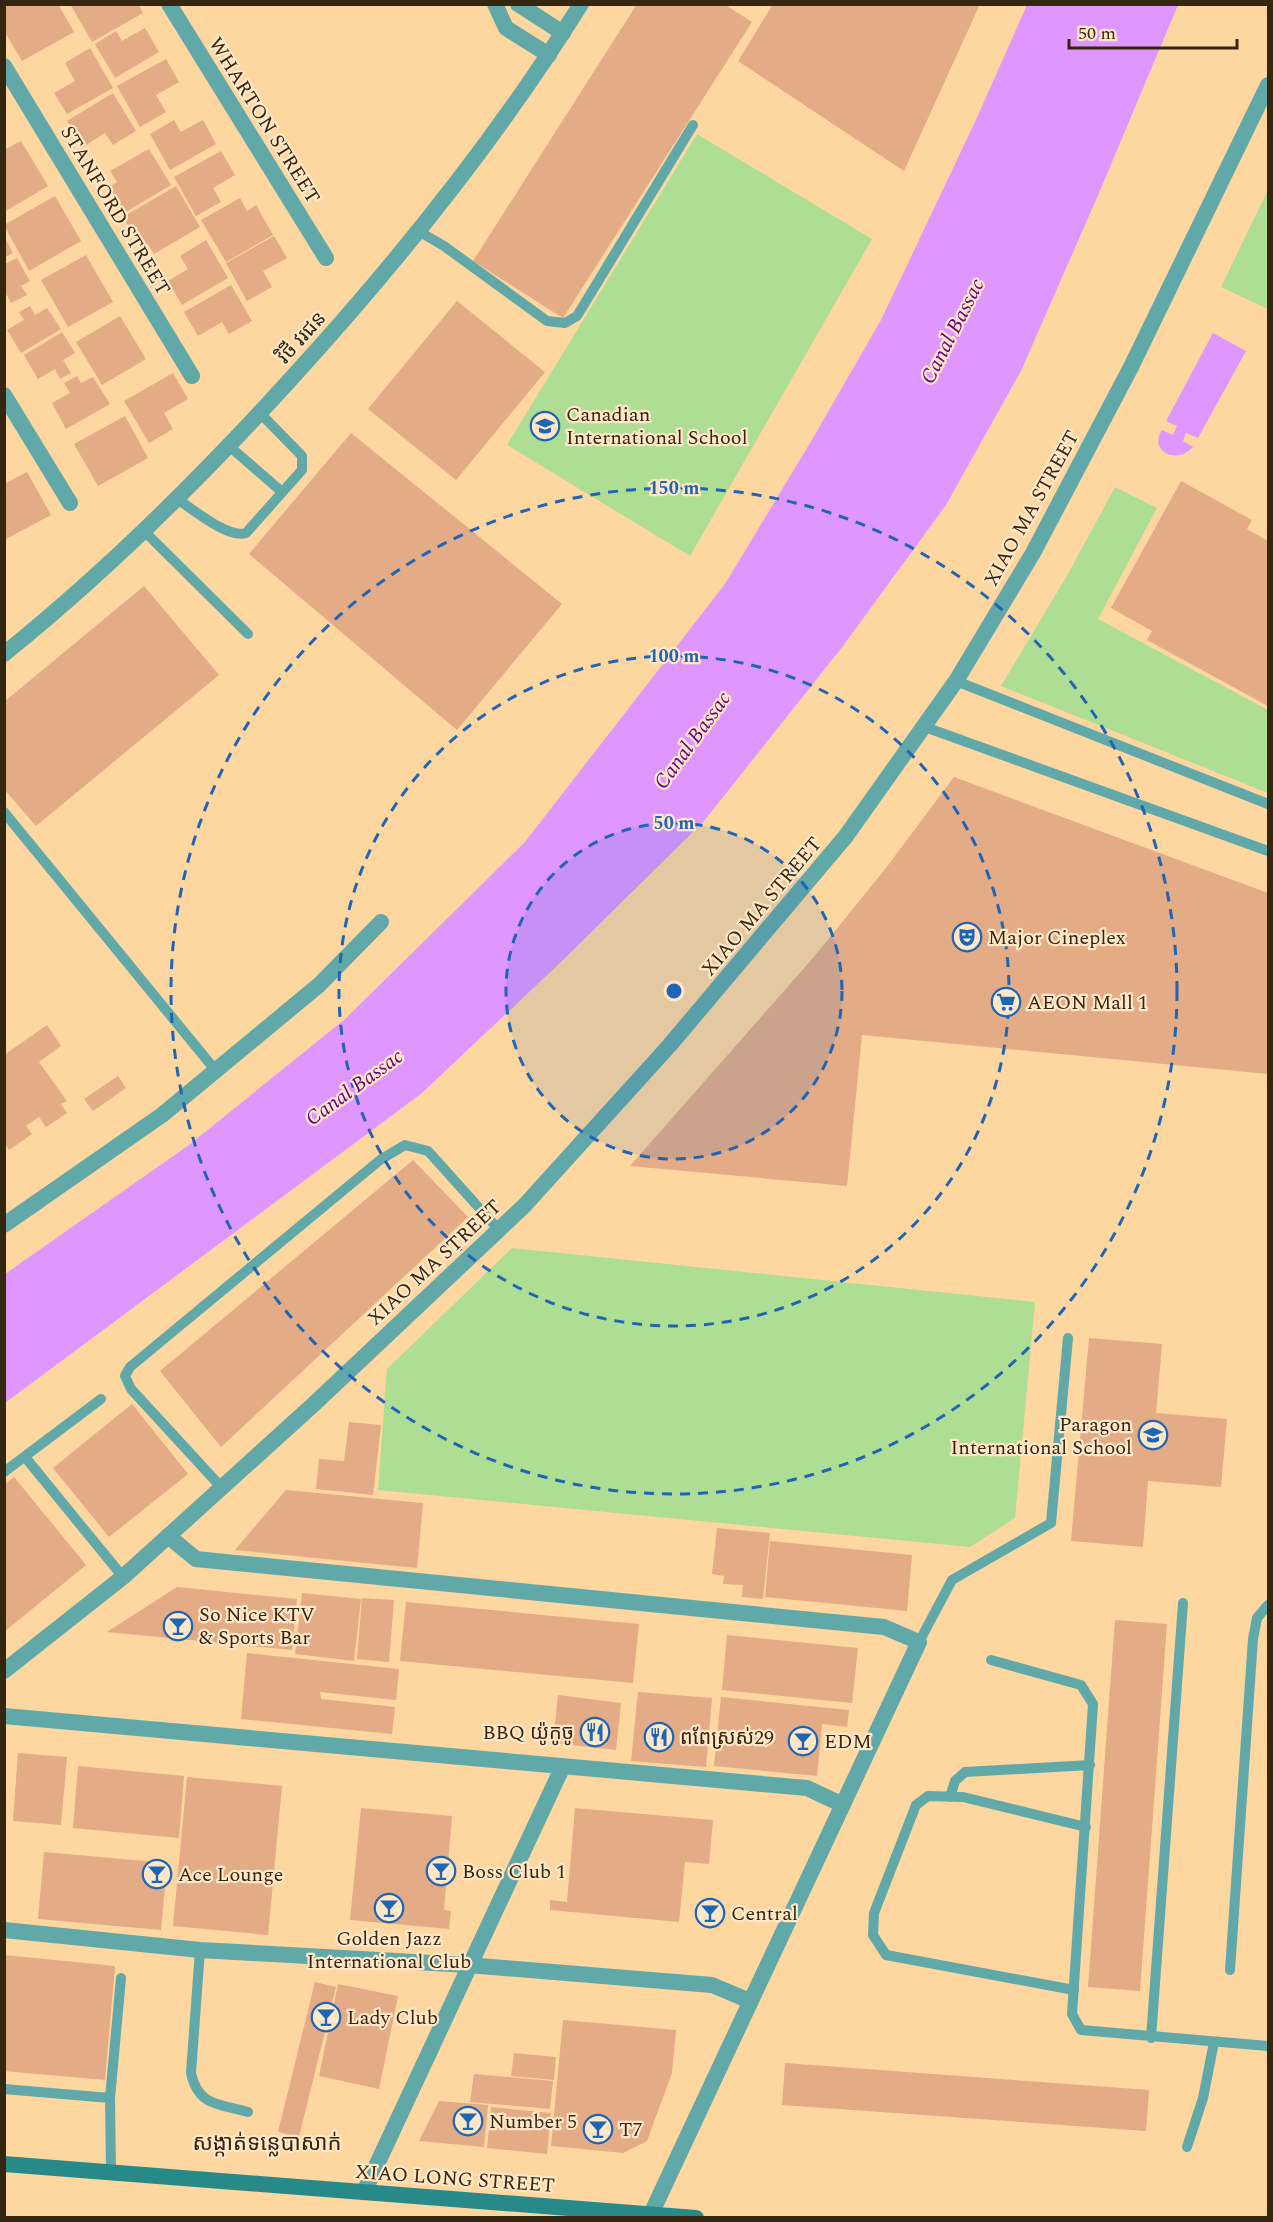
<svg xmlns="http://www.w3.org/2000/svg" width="1273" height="2222" font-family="Spectral,'Noto Sans Khmer',serif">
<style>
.green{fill:#aedd94}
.water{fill:#df97ff}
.building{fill:#e3ab86}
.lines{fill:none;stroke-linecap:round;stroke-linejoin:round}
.service{stroke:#61a8a8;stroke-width:10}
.pedestrian{stroke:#61a8a8;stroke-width:16}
.minor{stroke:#61a8a8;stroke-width:16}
.tertiary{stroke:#61a8a8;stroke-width:16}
.secondary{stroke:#288989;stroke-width:16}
.ring{fill:none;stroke:#1f65b5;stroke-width:3;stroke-dasharray:10 8}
.labels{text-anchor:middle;stroke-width:4.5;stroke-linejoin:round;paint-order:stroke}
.street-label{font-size:20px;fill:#352610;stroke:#ffe7c7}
.poi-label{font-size:20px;fill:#352610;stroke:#ffe7c7;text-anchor:start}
.water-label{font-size:21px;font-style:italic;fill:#650085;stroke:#ffe7c7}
.quarter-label{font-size:22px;fill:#352610;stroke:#ffe7c7}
.centre{fill:#1f65b5;stroke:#ffe7c7;stroke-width:3}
.ring-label{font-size:18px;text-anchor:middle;font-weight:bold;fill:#1f65b5;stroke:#ffe7c7;stroke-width:4.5;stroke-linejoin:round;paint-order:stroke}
</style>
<rect width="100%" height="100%" fill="#fed6a0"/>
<path class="green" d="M697 134 872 239 690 556 507 445Z
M1268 190V309L1221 287Z
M1115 487 1157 508 1098 619 1268 710V793L1001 686 1068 574Z
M512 1248 1035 1302 1015 1518 970 1547 378 1490 387 1369Z"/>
<path class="water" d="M1027 5H1178L1099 193 1021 371 946 505 843 646 704 821 563 960 422 1093 5 1403V1274L189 1145 344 1020 525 842 725 584 813 438 881 320 975 122Z
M1213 333 1246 351 1198 438 1186 433 1183 441 1193 447C1176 466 1148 450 1162 430L1173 435 1177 426 1166 421Z"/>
<path class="building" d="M4 4H58L74 32 22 61 4 31Z
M70 4H138L143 13 92 42Z
M637 4H724L752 22 563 318 473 261Z
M773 4H980L904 171 738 61Z
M145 28 159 52 115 78 95 44 116 31 122 41Z
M90 48 113 88 67 114 54 93 75 81 65 63Z
M166 59 179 82 156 95 166 112 140 127 117 86Z
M113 93 136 131 113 145 105 133 83 147 67 121Z
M174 120 181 132 203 120 216 144 170 170 150 134Z
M21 141 48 186 4 212V150Z
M149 149 171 185 124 213 109 187 117 182 110 171Z
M221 151 235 175 213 188 221 202 196 216 174 177Z
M176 186 200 227 154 254 147 243 141 247 123 217Z
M55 196 81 241 29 271 4 225Z
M240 198 247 211 256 205 273 235 226 262 201 220Z
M4 236 13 253 4 258Z
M274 236 287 258 263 271 272 287 247 301 226 263Z
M206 240 228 278 182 305 168 281 188 269 180 256Z
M86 255 113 302 68 327 41 280Z
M17 258 30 281 21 286 27 295 11 303 7 295 4 297V264Z
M231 285 252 321 229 334 222 322 198 336 184 312Z
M457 301 545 372 456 480 368 409Z
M30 306 35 315 47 308 61 329 21 353 7 330 24 320 19 312Z
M120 316 146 359 102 385 76 342Z
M62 332 75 353 63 360 71 373 60 379 55 369 38 379 24 355Z
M173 373 188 399 164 413 173 429 149 443 124 401Z
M77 376 81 383 93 377 110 404 66 429 52 403 70 393 64 383Z
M125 416 148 458 98 486 74 444Z
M351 433 562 604 457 730 249 554Z
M27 472 51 515 4 540V484Z
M1181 481 1252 520 1247 529 1268 541V706L1147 640 1152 631 1111 608Z
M144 586 219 675 36 826 4 789V702Z
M954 777 1268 893V1074L862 1035 847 1186 630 1166 813 958 886 868Z
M47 1025 61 1046 39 1062 67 1101 61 1104 67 1113 46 1127 39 1117 26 1126 32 1134 9 1150 4 1143V1055Z
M118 1076 126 1088 93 1111 84 1099Z
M413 1160 468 1217 221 1447 160 1371Z
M1089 1338 1162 1344 1156 1413 1227 1419 1221 1487 1148 1481 1143 1547 1071 1541Z
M132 1404 188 1474 109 1537 53 1468Z
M349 1422 381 1425 373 1495 316 1489 319 1459 344 1461Z
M14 1477 86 1565 4 1632V1485Z
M286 1490 423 1503 417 1568 235 1550Z
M717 1528 770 1533 763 1599 742 1597 743 1585 723 1584 724 1576 712 1574Z
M770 1541 912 1555 907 1611 765 1597Z
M177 1587 297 1599 292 1650 107 1632Z
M302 1593 361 1599 354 1661 295 1654Z
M362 1598 394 1600 389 1662 357 1659Z
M406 1602 639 1624 633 1683 400 1661Z
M1115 1620 1167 1624 1140 1991 1088 1987Z
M727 1635 858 1648 852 1703 722 1690Z
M247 1653 399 1669 396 1700 320 1692 321 1699 395 1707 392 1734 241 1719Z
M638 1692 712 1698 706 1767 631 1761Z
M558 1695 621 1703 616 1750 553 1743Z
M721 1697 849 1710 847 1727 822 1724 817 1776 714 1766Z
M18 1753 67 1757 61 1825 13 1821Z
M78 1766 184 1776 179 1838 73 1828Z
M187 1777 282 1786 268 1935 173 1926Z
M361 1808 452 1816 444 1910 451 1911 449 1929 350 1920Z
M575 1808 713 1820 709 1864 685 1862 679 1922 550 1910V1900L567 1902Z
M44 1852 167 1863 161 1930 38 1919Z
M4 1955 115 1966 105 2080 4 2071Z
M315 1982 336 1987 299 2137 278 2132Z
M338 1984 398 1996 379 2089 319 2076Z
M563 2020 676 2030 672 2073 647 2141 623 2153 551 2146Z
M514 2053 556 2057 554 2080 511 2076Z
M785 2063 1149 2090 1146 2131 782 2105Z
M474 2074 553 2081 550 2109 470 2102Z
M439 2101 488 2105 484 2147 419 2141Z
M491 2107 551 2113 547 2154 487 2148Z"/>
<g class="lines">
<path class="service" d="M420 232 444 246 547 321 565 323 577 316 693 125
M229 446 282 492
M177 499C193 509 228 539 246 533L302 470V456L260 413
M144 531 248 634
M956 681 1268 804
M925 727 1268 851
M4 812 216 1071
M25 1457 123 1577
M4 1472 101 1399
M222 1488 131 1389 125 1376 130 1367 380 1160 405 1145 428 1151 499 1230
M919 1642 952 1580 1051 1523 1068 1338
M991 1660 1081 1685 1093 1704 1072 2014 1081 2030 1268 2046
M950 1797 955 1781 965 1772 1090 1765
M200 1950 191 2073C198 2106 219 2104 248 2112
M1230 1970 1253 1639 1257 1618 1268 1605
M1074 1990 886 1955 873 1935 874 1913 916 1805 928 1796 963 1797 1086 1827
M1151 2038 1183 1603
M4 2089 110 2098 111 2172
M110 2098 121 1978
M1187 2147 1203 2098 1214 2042"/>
<path class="pedestrian" d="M4 1225 162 1115 319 985 381 922"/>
<path class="minor" d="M169 4 326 258
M495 4 506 28 549 55
M518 4 563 33
M4 66 192 376
M4 395 70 503
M168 1536 196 1559 884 1627 919 1642 651 2214
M4 1716 807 1788 843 1805
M4 1930 200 1950 468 1965 712 1985 750 2001
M364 2192 563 1766"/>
<path class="tertiary" d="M4 654C107 571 200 479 289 381 397 263 496 140 581 4
M4 1671 123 1577 314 1404 524 1206 669 1046 846 836 956 681 1033 553 1131 367 1268 85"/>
<path class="secondary" d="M4 2164 696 2218"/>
</g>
<circle cx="674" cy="991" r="168" fill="#1f65b5" fill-opacity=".12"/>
<g class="ring">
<circle cx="674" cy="991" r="168"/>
<circle cx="674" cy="991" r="335"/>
<circle cx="674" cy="991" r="503"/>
</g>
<defs>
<g id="school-ring" transform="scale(1.5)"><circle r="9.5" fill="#ffe7c7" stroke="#1f65b5" stroke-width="1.5"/><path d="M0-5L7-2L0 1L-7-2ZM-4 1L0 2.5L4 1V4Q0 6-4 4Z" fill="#1f65b5"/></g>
<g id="theatre-ring" transform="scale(1.5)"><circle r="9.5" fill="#ffe7c7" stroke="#1f65b5" stroke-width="1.5"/><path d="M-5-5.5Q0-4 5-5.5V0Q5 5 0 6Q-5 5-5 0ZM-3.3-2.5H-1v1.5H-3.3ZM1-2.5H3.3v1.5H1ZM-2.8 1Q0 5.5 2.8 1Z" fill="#1f65b5"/></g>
<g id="supermarket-ring" transform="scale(1.5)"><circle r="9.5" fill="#ffe7c7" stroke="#1f65b5" stroke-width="1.5"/><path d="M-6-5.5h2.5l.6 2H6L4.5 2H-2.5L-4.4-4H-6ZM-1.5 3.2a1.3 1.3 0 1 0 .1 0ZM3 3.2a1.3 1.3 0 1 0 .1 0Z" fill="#1f65b5"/></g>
<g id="bar-ring" transform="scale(1.5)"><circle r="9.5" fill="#ffe7c7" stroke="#1f65b5" stroke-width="1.5"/><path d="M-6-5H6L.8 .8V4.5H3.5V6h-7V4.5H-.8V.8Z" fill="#1f65b5"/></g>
<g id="restaurant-ring" transform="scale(1.5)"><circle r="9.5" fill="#ffe7c7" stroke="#1f65b5" stroke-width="1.5"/><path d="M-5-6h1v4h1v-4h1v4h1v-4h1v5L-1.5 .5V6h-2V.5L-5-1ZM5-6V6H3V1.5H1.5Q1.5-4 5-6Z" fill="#1f65b5"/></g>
</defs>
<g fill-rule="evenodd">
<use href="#school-ring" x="545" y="426"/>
<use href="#theatre-ring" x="967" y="937"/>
<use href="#supermarket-ring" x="1006" y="1002"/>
<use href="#school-ring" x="1153" y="1435"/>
<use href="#bar-ring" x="178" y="1626"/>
<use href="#restaurant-ring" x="595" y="1732"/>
<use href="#restaurant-ring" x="659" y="1737"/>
<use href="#bar-ring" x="803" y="1741"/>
<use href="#bar-ring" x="441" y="1871"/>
<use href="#bar-ring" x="157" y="1874"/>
<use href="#bar-ring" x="389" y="1908"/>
<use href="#bar-ring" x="710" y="1913"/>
<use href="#bar-ring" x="326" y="2017"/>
<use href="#bar-ring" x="468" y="2121"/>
<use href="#bar-ring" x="598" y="2129"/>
</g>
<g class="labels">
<g class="street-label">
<text transform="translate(265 120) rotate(58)" y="7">WHARTON STREET</text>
<text transform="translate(116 210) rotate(59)" y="7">STANFORD STREET</text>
<text transform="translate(301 337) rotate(-48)" y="7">វិថី វរជន</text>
<text transform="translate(1031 508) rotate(-61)" y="7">XIAO MA STREET</text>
<text transform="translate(761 906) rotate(-50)" y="7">XIAO MA STREET</text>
<text transform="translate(434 1262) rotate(-43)" y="7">XIAO MA STREET</text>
<text transform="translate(455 2178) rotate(4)" y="7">XIAO LONG STREET</text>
</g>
<g class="poi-label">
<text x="566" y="421">Canadian<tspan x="566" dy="23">International School</tspan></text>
<text x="988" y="944">Major Cineplex</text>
<text x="1027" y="1009">AEON Mall 1</text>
<text x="1132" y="1431" text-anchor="end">Paragon<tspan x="1132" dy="23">International School</tspan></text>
<text x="199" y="1621">So Nice KTV<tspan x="199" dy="23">&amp; Sports Bar</tspan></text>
<text x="574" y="1739" text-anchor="end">BBQ យ៉ូកូចូ</text>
<text x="680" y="1744">ពពែស្រស់29</text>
<text x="824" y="1748">EDM</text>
<text x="462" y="1878">Boss Club 1</text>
<text x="178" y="1881">Ace Lounge</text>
<text x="731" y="1920">Central</text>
<text x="389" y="1945" text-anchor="middle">Golden Jazz<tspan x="389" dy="23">International Club</tspan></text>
<text x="347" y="2024">Lady Club</text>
<text x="489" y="2128">Number 5</text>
<text x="619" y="2136">T7</text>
</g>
<g class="water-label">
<text transform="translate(952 331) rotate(-63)" y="7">Canal Bassac</text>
<text transform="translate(692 740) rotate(-54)" y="7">Canal Bassac</text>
<text transform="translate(354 1087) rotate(-36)" y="7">Canal Bassac</text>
</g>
<g class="quarter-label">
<text x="267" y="2150">សង្កាត់ទន្លេបាសាក់</text>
</g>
</g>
<circle cx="674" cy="991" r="9" class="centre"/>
<g class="ring-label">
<text x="674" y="494">150 m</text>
<text x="674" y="662">100 m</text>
<text x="674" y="829">50 m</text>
</g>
<rect width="1273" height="2222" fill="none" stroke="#352610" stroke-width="12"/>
<path d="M1069 39v9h168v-9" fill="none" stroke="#352610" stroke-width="3"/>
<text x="1078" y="39" font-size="18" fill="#352610" stroke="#ffe7c7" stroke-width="4.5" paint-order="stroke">50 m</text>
</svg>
